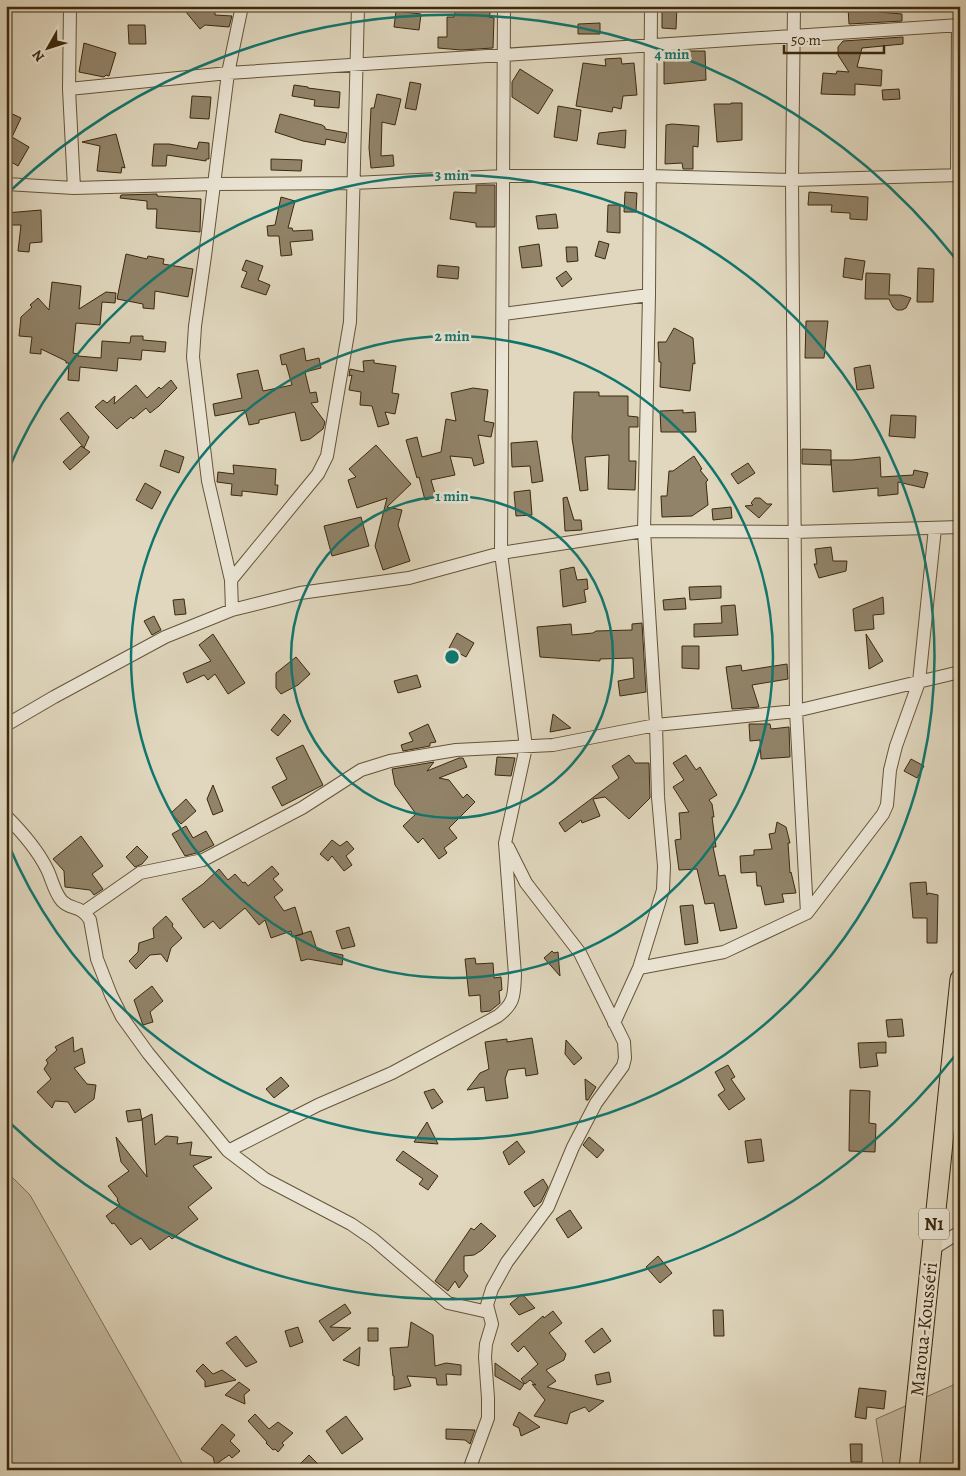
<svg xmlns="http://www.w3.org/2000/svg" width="966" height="1476" font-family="Alegreya,serif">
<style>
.green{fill:#c4b9a0;stroke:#807156}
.building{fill:#918369;stroke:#3c290c}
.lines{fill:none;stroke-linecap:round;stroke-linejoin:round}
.minor-casing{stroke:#655438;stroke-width:14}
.highway-casing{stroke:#3c290c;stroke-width:21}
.minor{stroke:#ebe5d5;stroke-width:12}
.highway{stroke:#e0d7be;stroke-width:19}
.ring{fill:none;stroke:#0f766e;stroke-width:2.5}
.labels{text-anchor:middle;stroke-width:5;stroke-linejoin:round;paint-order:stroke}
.shield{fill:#ebe5d5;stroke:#706148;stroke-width:1}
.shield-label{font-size:18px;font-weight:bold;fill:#3c290c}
.street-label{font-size:19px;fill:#3c290c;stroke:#ebe5d5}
.centre{fill:#0f766e;stroke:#ebe5d5;stroke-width:2.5}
.ring-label{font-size:15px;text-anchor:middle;font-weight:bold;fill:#0f766e;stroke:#ebe5d5;stroke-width:5;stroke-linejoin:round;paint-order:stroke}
</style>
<rect width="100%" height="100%" fill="#e0d7be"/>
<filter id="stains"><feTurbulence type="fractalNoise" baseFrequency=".004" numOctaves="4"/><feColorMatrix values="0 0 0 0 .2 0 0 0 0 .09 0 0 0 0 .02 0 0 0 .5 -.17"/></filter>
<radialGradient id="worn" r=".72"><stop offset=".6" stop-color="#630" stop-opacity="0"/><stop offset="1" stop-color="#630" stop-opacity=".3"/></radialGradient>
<path class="green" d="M6 1171 30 1195 186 1470H6Z
M960 1382V1470H884L876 1419Z"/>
<path class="building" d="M181 6H215V15L232 16 229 27 205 25 200 29Z
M456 6H492L489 17 494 18 493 48 461 50 438 48V37H447V17H454Z
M662 6H677L676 29 662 28Z
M879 6V12L902 14V21L849 24 848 7Z
M396 11 421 14 419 30 394 27Z
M600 23V34H578V24Z
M128 25H145L146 44H129Z
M903 37V44L862 48 857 67 882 70 881 86 855 84V95L821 94 823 73 836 74 837 71 849 72 838 55V47L843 41Z
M84 43 116 53 109 76 106 75 104 77 79 72Z
M686 51H705L706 80 664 84V55H686Z
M621 58 622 64 634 63 637 95 623 96 621 109 613 107 612 112 576 106 583 63 606 66 605 59Z
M520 69 553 90 538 114 512 97V82Z
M410 82 421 84 416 110 405 108Z
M294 85 308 87V88L340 92 339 108 314 106 315 100 292 96Z
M899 89 900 99 883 100 882 90Z
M377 94 401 99 395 125 382 122 381 156 393 155 394 166 371 168 369 148 371 108H374Z
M192 96 211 97 209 119 190 118Z
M731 103H742V140L717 142 714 104H731Z
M558 106 581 110 577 141 554 137Z
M6 111 21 118 12 137 29 147 18 166 6 159Z
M280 114 322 125 325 127V129L347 133 345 143 326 139 325 145 303 141 275 132Z
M672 124 699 126 698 147 693 146V169H683L682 163 665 164 666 125Z
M626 130 625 148 597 144 599 133Z
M116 134 125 168 122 167 121 173 97 171 100 146 82 142Z
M199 142 209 143V159H206V161L167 155 166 166H152L154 144H169L197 149Z
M271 159 302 160 301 171 271 170Z
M476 185H495V227H476V223L450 219 454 192 476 193Z
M625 192 637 193 636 212H624Z
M809 192 868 197 867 220 850 219V213L831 212 832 205H808Z
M157 194V196L201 199 200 232 156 228 157 209H147V201L120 198 121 195Z
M281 197 295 201 288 228H292L293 231 312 230 313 240 290 242 292 255 281 256 279 236H268L267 226 275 225Z
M608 205H620V233L607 232Z
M41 210 42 242 30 243 29 252 18 251 21 225H6V213Z
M556 214 558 228 538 229 536 216Z
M599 241 609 244 605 259 595 256Z
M539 244 542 266 522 268 519 247Z
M566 247H577L578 261 567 262Z
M126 254 147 259 148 256 164 259 163 264 193 269 188 297 155 291 154 309 143 308V304L117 299Z
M845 258 865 261 862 280 843 277Z
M246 260 263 266 258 280 270 285 266 295 241 287 247 272 242 270Z
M438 265 459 267 458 279 437 277Z
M918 268 934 269 933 302H917Z
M566 271 572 279 562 287 556 278Z
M866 273 890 274 889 295H901L911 298 906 308 902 310H897L893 307 889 299H865Z
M52 282 81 286 79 309 106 292 116 293 115 303 102 302 100 325 76 323 73 353 78 354V356L101 358 102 341 130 343 131 336H143V340L166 342 165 352 142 350 141 360 118 358 117 371 80 367 79 381 68 380 69 363H66V361L41 349V354L30 353 32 337 19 336 21 317 32 307 30 305 38 298 49 310Z
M806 321H828L824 358H805Z
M674 328 693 338 695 364 693 363 690 391 660 387 661 362H659L658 342H666Z
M304 348 306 361 319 358 321 368 305 372 310 393 316 392 318 402 311 403 325 422 323 429 310 439 301 441 295 412 259 420V423L249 425 245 410 215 416 213 404 242 398 237 374 258 370 263 391 292 385 286 364 282 365 280 355Z
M374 360V363L396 366 392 393 399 394 395 414 385 412 389 424 378 427 372 406 360 405 361 392 349 390 352 375 349 376 350 369 364 372 363 361Z
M870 365 874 388 857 390 854 368Z
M171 380 177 388 159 406 150 413 146 408 133 419 131 417 117 429 95 407 103 400 107 403 115 396 114 404 136 385 147 398 159 387 161 389Z
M473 388 488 390 484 421 494 423 491 437 478 435 484 463 474 466 472 458 450 456 455 475 431 480 436 497 425 500 419 477 417 478 406 440 417 437 422 457 441 452 446 419 456 421 451 393Z
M574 392H599V396H628V416L638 417V427H629V461H636L635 490 608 489 609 455 585 457 588 490 580 491 572 438Z
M683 410V413L695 412 696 432H661L660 411Z
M68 412 89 437 84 448 60 419Z
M891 415 916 416 915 438 889 436Z
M537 441 543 481 532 483 530 466 512 467 511 443Z
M376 445 411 484 387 507 402 510 398 525 410 561 383 570 375 546 387 498 357 508 348 480 356 477 349 469Z
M81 446 90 452 70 470 63 462Z
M802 449 831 450V465L802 464Z
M165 450 184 457 179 473 160 466Z
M694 456 702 469 700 470 708 480 706 482 708 505 692 516 662 517 661 496H667L669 471H673Z
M880 457 881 477 913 475 914 470 928 473 924 488 898 482V494L878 496V488L833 492 831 460H852Z
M748 463 755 473 738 484 731 474Z
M233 465 276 469 275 485H278L277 495 242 491V496L231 495 232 484 217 482 218 472 234 474Z
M145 483 161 492 152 509 136 500Z
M530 490 532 515 516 516 514 492Z
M567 497 574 520H581L582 530 565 531 563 498Z
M755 498H760L767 504H772L759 518 745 506 753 505 751 503Z
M731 507 732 518 713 520 712 509Z
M361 517 369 546 332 556 324 526Z
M831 547 833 561H847L846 571 819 578 814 564H817L815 549Z
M574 567 577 580 587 579 588 589 584 590 586 602 563 607 560 570Z
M721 586V598L690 600 689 587Z
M883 597 884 614 873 615 874 629 855 631 853 609Z
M685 598 686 609 664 610 663 600Z
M184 599 186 614 175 615 173 600Z
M735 605 738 635 694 637V624L722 623 721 606Z
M154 616 161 630 152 635 144 621Z
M642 623 646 692 620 696 618 681 634 678 633 658 600 659V661L540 657 537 627 571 624 572 635 593 633 596 631 632 630V624Z
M457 633 474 643 466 657 449 648Z
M213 634 245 683 228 694 215 674 208 680 204 675 187 683 183 673 211 661 199 645Z
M866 634 883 661 869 669Z
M682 646H699V669L682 668Z
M296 657 310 674 298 685 281 694 276 688V673Z
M787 664 788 679 752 685 759 707 732 709 726 667 741 665 742 671Z
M417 675 421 687 398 693 394 681Z
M284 714 291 721 278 736 271 730Z
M553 714 571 728 550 732Z
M428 724 436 742 430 743V746L403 751 401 745 413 741 409 733Z
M749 724H770L771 729 789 727 790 757 761 759 760 740 750 741Z
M303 745 323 785 282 806 272 787 287 779 276 758Z
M629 755 635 763H649L650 798 629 819 605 797 593 799 600 816 582 823 581 820 565 832 559 823 619 778 612 766Z
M686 755 696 770 700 767 717 795 709 800 712 804 714 817H712L716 847H713L719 876 725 875 737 928 720 931 714 903 705 904 697 869 679 870 675 840 681 839 679 813 689 812 673 787 684 780 673 763Z
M497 757 515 758 511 776 495 775Z
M459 758H463L467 767 439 778 449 780 463 798 467 794 475 802 449 828 457 838 444 848 447 853 439 859 423 838 418 843 403 826 416 814 395 785 392 769 434 762 427 771Z
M911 759 924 766 917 778 904 771Z
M213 785 223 811 213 815 207 799Z
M186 799 196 811 181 824 171 813Z
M777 822 786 827 790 843H788L790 873 791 872 796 893 782 894 784 902 765 905 761 886H757L756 872 741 873 740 856 754 855V850L772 849 769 834 775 833Z
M186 826 193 838 206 831 214 845 200 852 185 856 172 834Z
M81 836 103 866 92 874 103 889 94 895 90 890 65 887 64 871 53 859Z
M332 840 340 846 347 841 354 849 346 856 352 865 344 871 332 856 328 861 320 854Z
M137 846 148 857 142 864 135 867 126 857Z
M272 866 279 874 273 879 283 890 274 897 284 911 295 907 303 934 292 937 291 931 271 938 265 920 259 925 245 908 220 929 213 921 204 928 182 899 203 884 219 869 228 880 235 874 243 883 245 882 248 886Z
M926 882 927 895 928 893 938 895 937 943H927V918H913L910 883Z
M693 905 698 943 685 945 680 906Z
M166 916 173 924 172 926 182 938 171 948 167 962 161 954 150 955 136 969 129 961 138 952 139 943 154 938 153 928Z
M349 927 355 946 342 949 336 931Z
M311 931 317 950 343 955 342 965 308 959 301 961 295 936Z
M552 951 554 953 558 952 560 976 544 958Z
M475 958 476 964 493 963 494 978 501 977 502 990 499 991 500 1003 490 1011 481 1012 480 995 469 996 465 959Z
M152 986 163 1001 150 1012 153 1022 143 1025 134 1000Z
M902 1019 904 1036 888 1037 886 1020Z
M73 1037 74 1052 82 1048 85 1063 74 1068 87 1084 96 1085 94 1099 75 1113 68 1102 55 1101 52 1108 37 1092 51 1079 44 1069 48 1063 46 1060 57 1050 55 1047Z
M532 1038 538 1074 526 1076 525 1068 508 1070 505 1079 508 1098 486 1101 484 1087 467 1090 480 1073 489 1069 485 1042 507 1039V1042Z
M566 1040 582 1058 574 1065 565 1054Z
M886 1042V1053H876L878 1066 860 1068 858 1043Z
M728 1065 735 1077 731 1079 745 1099 729 1110 718 1095 725 1090 715 1072Z
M281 1077 289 1086 274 1098 266 1089Z
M585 1079 596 1087 588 1100H586Z
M434 1089 443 1102 432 1109 424 1092Z
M850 1090 870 1091 869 1123 876 1124 875 1152 849 1151Z
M140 1109 142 1120 128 1122 126 1111Z
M152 1114 155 1145 166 1136 178 1137 177 1144 192 1142 190 1155 212 1157 193 1166 212 1188 188 1207 198 1219 172 1239 169 1236 150 1250 141 1238 131 1245 114 1223 112 1224 106 1216 120 1205 117 1200 118 1199 108 1186 129 1171 121 1162 116 1137 147 1177 142 1119Z
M427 1122 438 1144 414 1142Z
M589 1137 604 1150 597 1158 583 1145Z
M761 1139 764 1161 748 1163 745 1141Z
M517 1141 525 1152 509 1165 503 1152Z
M403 1151 438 1176 428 1190 419 1184 423 1179 396 1160Z
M543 1179 548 1187 541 1202 534 1207 524 1192Z
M570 1210 582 1228 568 1238 556 1219Z
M481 1223 496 1236 482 1250 474 1255 464 1256V1271L468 1276 459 1288 455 1281 448 1291 435 1281 471 1228 474 1230Z
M658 1256 672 1273 660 1283 646 1267Z
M522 1294 535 1308 519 1315 510 1304Z
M345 1304 351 1313 330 1327 351 1328 333 1341 319 1321Z
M713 1310H723L724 1336H714Z
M553 1311 562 1323 549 1333 566 1354 564 1360 546 1370 556 1381 547 1387 604 1401 589 1412 585 1407 570 1413 567 1424 534 1416 545 1400 532 1384 536 1385 530 1380 525 1384 521 1379 538 1364 524 1346 518 1352 511 1344 543 1316 544 1318Z
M411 1322 433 1335 435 1366 446 1363 461 1365V1375L446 1374 447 1385H437L436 1378 407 1376 411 1386 394 1390V1376H393L390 1348 408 1347Z
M298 1327 303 1342 290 1347 285 1331Z
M368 1328H378V1341H368Z
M602 1328 611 1341 594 1353 585 1341Z
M236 1336 257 1362 246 1367 226 1343Z
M360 1347 359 1366 343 1360Z
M495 1363 524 1384 520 1390 495 1376Z
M203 1364 213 1374 222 1370 236 1380 205 1387V1381L196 1371Z
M609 1372 611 1382 597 1385 595 1375Z
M239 1382 250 1390 244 1395 245 1404 225 1395Z
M859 1388 886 1391 884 1409 867 1407 866 1419 855 1417Z
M519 1412 540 1427 521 1436 519 1428 513 1425Z
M255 1414 269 1429 278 1422 293 1433 282 1443 284 1445 278 1452 275 1449 273 1450 266 1443 267 1442 248 1421Z
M346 1416 363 1439 342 1454 326 1431Z
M222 1424 235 1435 230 1441 240 1451 232 1458 229 1455 215 1465 213 1457 201 1449Z
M446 1429 475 1430 470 1444 465 1440 446 1439Z
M850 1444H862V1462H851Z
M309 1455 324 1470H294Z"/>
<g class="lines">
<g class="minor-casing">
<path id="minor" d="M70 6 69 89 228 73 960 25
M794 6 792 180 796 711 807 913
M69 89 74 188
M957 175 958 25
M6 184 74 188 214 184 353 183 504 176H650L792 180 960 175
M503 314 649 295
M231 580 318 474 327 456 350 322 358 6
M232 610 231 580 208 481 193 357 195 326 205 256 228 73 242 6
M6 725 54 697 165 637 232 610 300 593 409 578 501 553 644 531 794 532 960 527
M6 816C22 832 37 849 47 869 52 879 54 892 62 901 72 911 80 904 90 920L97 959 111 995 122 1017 148 1053 228 1151 265 1179 351 1224 373 1239 448 1303 488 1312
M84 912 140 873 203 860 302 808 361 770 390 761 456 750 553 745 656 725 796 711 960 672
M639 968 663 890 664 866 658 797 656 725 644 531 649 295 651 6
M614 1023 639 968 724 952 807 913 883 814 887 805 890 770 896 746 919 682 935 528
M228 1151 318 1105 392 1073 498 1016C515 1003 514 995 515 975L505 843 526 747 501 553 504 6
M931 1250 960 1232
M469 1470 488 1418V1398L485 1357 486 1344 492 1324 487 1305 492 1289 507 1262 548 1207 573 1147 596 1103 623 1066 625 1058 624 1042 580 953 526 883 508 847"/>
</g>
<g class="highway-casing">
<path id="highway" d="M909 1470 960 979"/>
</g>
<use href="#minor" class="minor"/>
<use href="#highway" class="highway"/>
</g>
<g class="ring">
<circle cx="452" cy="657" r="161"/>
<circle cx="452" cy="657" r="321"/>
<path d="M7 473A482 482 0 1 1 7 841"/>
<path d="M958 1052A642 642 0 0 1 10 1123M10 191A642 642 0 0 1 958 262"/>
</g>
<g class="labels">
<rect class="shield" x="919" y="1208.5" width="30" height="31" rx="4"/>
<g class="shield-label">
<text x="934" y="1230">N1</text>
</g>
<g class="street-label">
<text transform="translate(923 1329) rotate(-84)" y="7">Maroua-Kousséri</text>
</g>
</g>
<circle cx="452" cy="657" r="8" class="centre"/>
<g class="ring-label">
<text x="672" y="59">4 min</text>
<text x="452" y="180">3 min</text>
<text x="452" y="341">2 min</text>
<text x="452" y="501">1 min</text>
</g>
<rect width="966" height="1476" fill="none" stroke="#e0d7be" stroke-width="25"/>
<rect x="8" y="8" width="951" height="1461" fill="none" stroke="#3c290c" stroke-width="2.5"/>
<rect x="12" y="12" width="941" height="1451" fill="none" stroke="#3c290c"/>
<g transform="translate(48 48) rotate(231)" stroke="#ebe5d5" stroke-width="4" paint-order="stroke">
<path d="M0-4L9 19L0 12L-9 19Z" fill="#3c290c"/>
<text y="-8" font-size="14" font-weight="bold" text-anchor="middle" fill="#3c290c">N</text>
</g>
<path d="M784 45v8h100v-8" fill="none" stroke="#3c290c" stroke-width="2.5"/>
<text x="791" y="45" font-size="15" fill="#3c290c" stroke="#ebe5d5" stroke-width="4" paint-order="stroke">50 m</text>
<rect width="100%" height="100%" filter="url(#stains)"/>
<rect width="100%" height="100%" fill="url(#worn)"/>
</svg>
